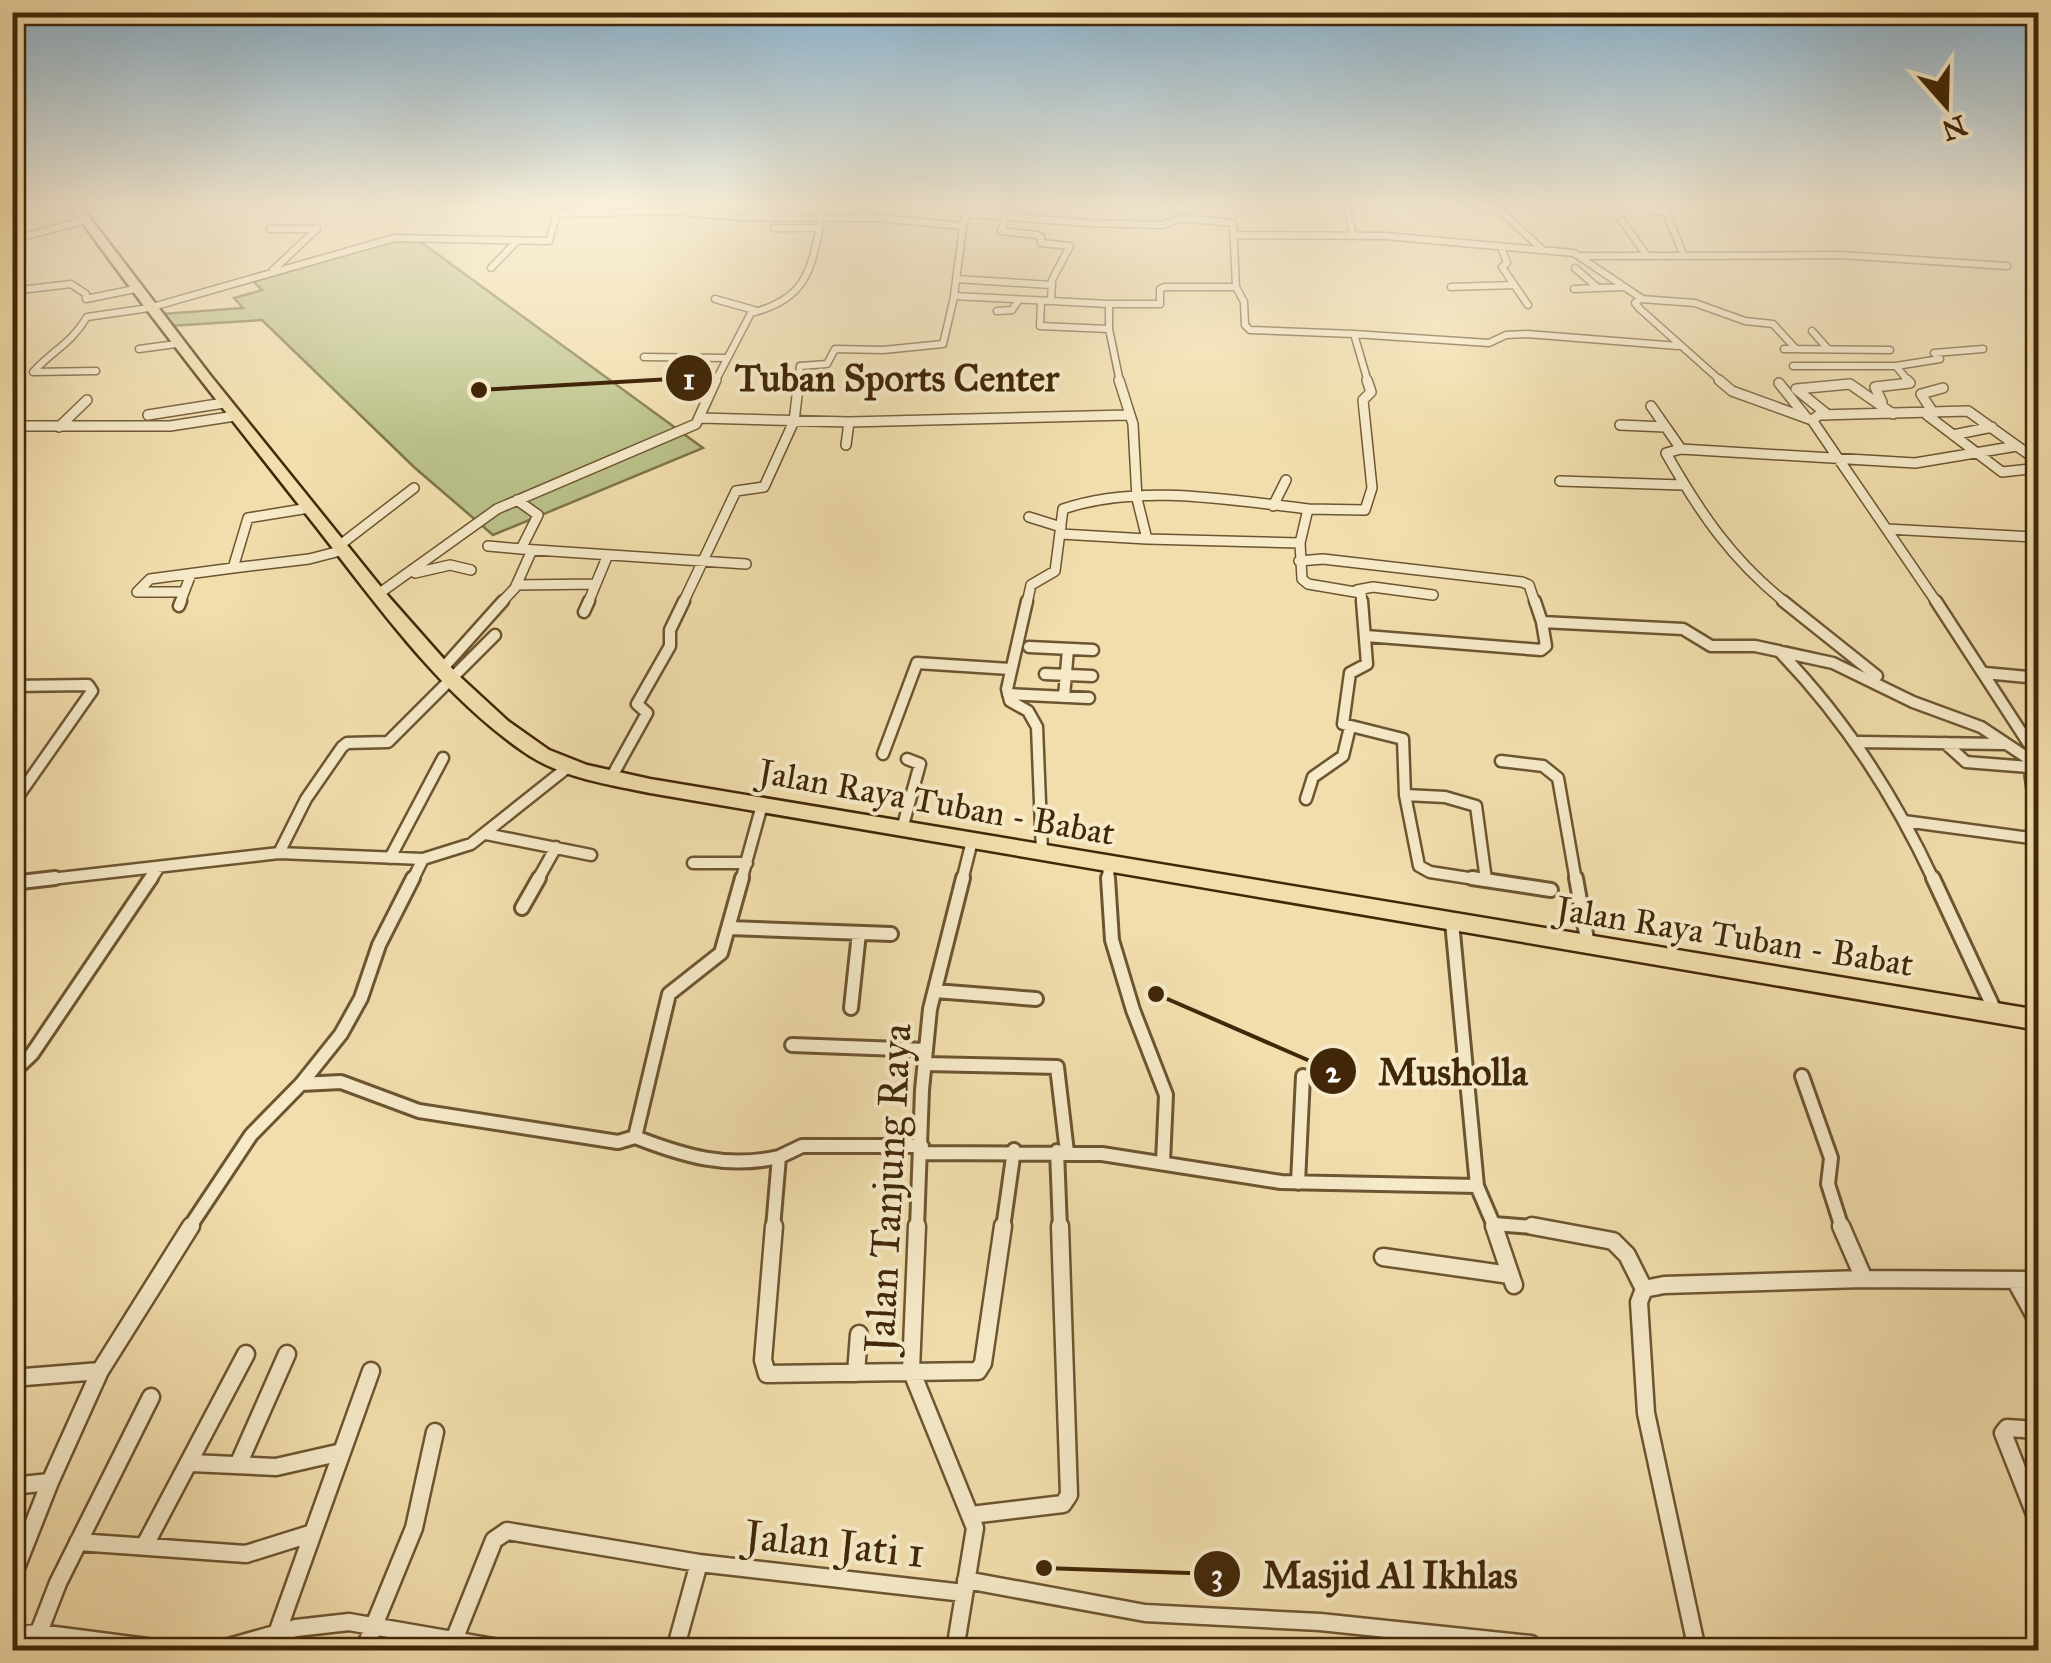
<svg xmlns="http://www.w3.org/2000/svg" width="2051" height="1663" font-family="'IM FELL Great Primer',serif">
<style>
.green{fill:#bbc189;stroke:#7e7448;stroke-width:2.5}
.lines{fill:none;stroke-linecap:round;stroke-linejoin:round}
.street-far4-casing{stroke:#6d5531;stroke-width:9}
.street-far3-casing{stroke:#6d5531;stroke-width:12}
.street-far2-casing{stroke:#6d5531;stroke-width:15}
.street-far1-casing{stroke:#6d5531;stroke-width:18}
.street-casing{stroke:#6d5531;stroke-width:21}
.highway-casing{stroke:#412708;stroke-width:5}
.street-far4{stroke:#f6eac9;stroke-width:6}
.street-far3{stroke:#f6eac9;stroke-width:9}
.street-far2{stroke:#f6eac9;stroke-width:10}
.street-far1{stroke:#f6eac9;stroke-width:12}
.street{stroke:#f6eac9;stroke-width:16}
.highway{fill:#f1deac;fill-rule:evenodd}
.labels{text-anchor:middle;stroke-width:8;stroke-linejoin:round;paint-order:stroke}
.street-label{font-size:35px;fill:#412708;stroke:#f6eac9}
.near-street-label{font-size:42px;fill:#412708;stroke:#f6eac9}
.leader{fill:none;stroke:#412708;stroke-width:4}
.callout-dot{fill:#412708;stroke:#f6eac9;stroke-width:4}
.mark-label{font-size:30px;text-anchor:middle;font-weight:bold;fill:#fff}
.callout-label{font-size:38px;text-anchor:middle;font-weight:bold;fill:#412708;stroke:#f6eac9;stroke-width:8;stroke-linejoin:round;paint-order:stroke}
</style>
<rect width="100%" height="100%" fill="#f1deac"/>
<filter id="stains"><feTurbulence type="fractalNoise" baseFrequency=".002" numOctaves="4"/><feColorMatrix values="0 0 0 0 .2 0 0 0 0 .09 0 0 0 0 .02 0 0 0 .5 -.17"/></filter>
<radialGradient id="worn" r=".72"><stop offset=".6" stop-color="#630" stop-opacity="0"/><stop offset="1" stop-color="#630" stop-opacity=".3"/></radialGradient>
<path class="green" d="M418 240 703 448 493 535 415 468 262 320 169 326 161 314 243 308 234 298 262 290 252 280 385 241Z"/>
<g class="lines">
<g class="street-far4-casing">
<path id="street-far4" d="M1009 205 1001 231 1036 235 1041 237V243L1070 246 1052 280 1051 301 1109 304V329L1120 382
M1347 205 1353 236
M1494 205 1543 250
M1611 205 1647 256
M554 214 673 211 740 217 876 218 963 226 966 215 971 214 1088 223 1163 225 1180 218 1233 223 1236 287H1164L1160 289V304H1109
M963 226 954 296 1051 301
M774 228H819
M270 229H317L273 270
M1235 235 1386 236 1574 253 1641 298 1635 303 1640 309 1722 382
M12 240 86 220
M1501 247 1507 263 1502 267 1528 305
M1581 256H1684L1666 212 1610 205
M1684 256 1840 255 2007 266
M491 268 517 241
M1575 268 1598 288 1623 287
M956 279 1052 285
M1236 287 1244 302 1245 325 1250 330 1354 334
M1451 287 1514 285
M1574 289 1598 288
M12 291 71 284 86 294V299L135 289
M715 299 754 310
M1641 299 1695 303 1745 321 1773 324 1796 349
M1041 302 1040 326 1109 329
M997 311 1012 310 1018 301
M1812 331 1828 349
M139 349 176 344
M1784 349 1890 350
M644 357 726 358
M1793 366H1896L1940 359 1934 353 1983 349
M1896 366 1909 382
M96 371 33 372C54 349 70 345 87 317L149 308 394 238 549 241 559 205
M715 382 751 313C808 299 811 269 822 217
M798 382 800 366 827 364 835 349 883 350 943 344 954 297
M1368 382 1354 334 1489 343 1506 335 1527 334 1678 346"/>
</g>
<g class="street-far3-casing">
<path id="street-far3" d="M1119 380 1133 424 1137 499 1147 539 1300 543
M1719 380 1732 391 1812 420 1937 603
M1779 383 1806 417
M1882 402 1875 387 1910 383 1907 380
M1651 406 1681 449
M1934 414 1921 394 1943 388
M148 415 224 403
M1828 415 1796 389 1850 384 1893 414
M1927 415 2002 472 2038 468
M700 418 849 422 1128 415
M1812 420 1819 415 1968 411 2038 461
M1620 425 1665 427
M12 426H170L235 416
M59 427 87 400
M1953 435 1992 427
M846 445 849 422
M1560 481 1682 485
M517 500 538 515 521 549 746 564
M1273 506 1286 480
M309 508 248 518 233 568 309 559 344 550
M1308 509 1365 510 1372 488 1363 400 1371 392 1367 380
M1029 517 1061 527
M1887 529 2035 537
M1061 534 1147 539
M340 545 414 488
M488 546 521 549
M1299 561 1323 559 1522 582 1529 585 1535 603
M415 573 450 565 471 570
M516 585 596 584
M1357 590 1373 587 1433 595
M137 592 150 579 233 568
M137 592H184
M377 595 497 509 696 424 716 380
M180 603 191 574
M501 603 515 588 532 550
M588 603 607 557
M683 603 736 491 764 487 794 421 799 380
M1027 603 1031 585 1055 571 1063 509C1139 483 1230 500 1308 509L1300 543 1302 579 1308 584 1361 593 1362 603
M1786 603C1732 560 1700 513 1666 453L1681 449 1915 463 2017 446"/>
</g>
<g class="street-far2-casing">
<path id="street-far2" d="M1027 601 1007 689 1010 701 1028 711 1037 727 1042 852
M1362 601 1367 664 1350 673 1343 724 1403 739 1405 795 1419 866 1430 872 1488 881
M1535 601 1542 622
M1783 601 1877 676
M1936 601 2038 758
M179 606 181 601
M584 612 589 601
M1366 636 1541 650 1546 646 1542 622 1683 629 1711 646H1755L1833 663 1913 702 1981 727 2038 765
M1029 647 1093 650
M1779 651C1845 719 1894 795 1934 881
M443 668 503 601
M1985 673 2038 678
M1045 674 1092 676
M12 686 88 685 92 691 12 805
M1008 694 1089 698
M1064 697 1068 649
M1859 742 2004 744
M1945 743 1966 762 2029 767
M883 754 917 663 1010 669
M1501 761 1543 766 1558 778 1576 881
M2029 764 2038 829
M611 778 647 713 637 704 670 646V630L684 601
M1405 795 1445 797 1476 806 1486 880
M1306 799 1313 777 1343 756 1350 727
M1904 821 2038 839
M902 829 920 764 907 759
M486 834 591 855
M279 853 306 799 342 747 347 743 388 742 495 635
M390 858 443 758
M693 863H747
M33 881 279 853 423 859 471 844 568 767
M150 881 159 867
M412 881 423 859
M537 881 556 847
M741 881 762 805
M962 881 972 841
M1108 881 1109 863"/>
</g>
<g class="street-far1-casing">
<path id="street-far1" d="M1108 878 1112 940 1133 1010 1166 1095 1163 1162
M1472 878 1551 890
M1576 878 1588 945
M1933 878 1996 1013
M12 883 55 878
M522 908 539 878
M1452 922 1477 1186 1495 1228
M729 928 891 934
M935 991 1036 999
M851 1008 859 933
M792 1045 926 1050
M925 1064 1057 1067 1067 1152
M12 1073 32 1054 151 878
M1802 1076 1831 1158 1828 1184 1842 1228
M301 1084 341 1082 419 1111 618 1142 635 1137 669 994 721 953 742 878
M635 1137C684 1156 727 1169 779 1157
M1057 1151 1060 1228
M921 1153 1102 1154 1281 1182 1477 1186
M1298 1183 1303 1076
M1494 1224 1545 1228
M189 1228 251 1135 301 1084 341 1034 361 998 379 945 413 878
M773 1228 779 1157 802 1146H922
M917 1228 922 1090 930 1009 963 878
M1003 1228 1014 1150"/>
</g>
<g class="street-casing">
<path id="street" d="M774 1226 763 1360 767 1374 978 1371 983 1363 1003 1226
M917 1226 911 1370 975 1528 955 1650
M1494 1226 1514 1285
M1532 1226 1613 1241 1627 1255 1644 1289
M1841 1226 1864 1279
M1383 1257 1510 1275
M2015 1280 2038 1322
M856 1373 859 1334
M12 1378 100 1371 191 1226
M2038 1430 2007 1428 2003 1433 2038 1522
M191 1463 276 1467 342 1452
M238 1465 287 1354
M50 1482 100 1371
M12 1486 50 1482 12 1578
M971 1515 1063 1504 1069 1495 1060 1226
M78 1542 246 1554 313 1533
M145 1545 246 1354
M966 1580 1145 1613 1320 1622 1531 1644
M12 1635 39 1633 170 1650
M454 1640 494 1540 507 1531 699 1563 964 1593
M32 1650 58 1583 151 1397
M218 1650 296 1628 349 1622 511 1650
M271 1650 371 1371
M364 1650 414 1528 435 1432
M675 1650 699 1563
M1697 1650 1646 1413 1639 1302 1644 1289 1664 1285 1864 1279 2038 1280"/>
</g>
<g class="highway-casing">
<path id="highway" d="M70 205H80L210 375 389 597 457 674 508 721 549 750 587 765 650 779 2038 1010V1030L650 793C606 784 558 777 521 750 434 689 371 596 306 514 226 412 145 311 70 205Z"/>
</g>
<use href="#street-far4" class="street-far4"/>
<use href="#street-far3" class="street-far3"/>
<use href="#street-far2" class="street-far2"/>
<use href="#street-far1" class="street-far1"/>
<use href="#street" class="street"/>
<use href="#highway" class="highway"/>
</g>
<linearGradient id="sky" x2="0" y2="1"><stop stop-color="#8bb6d4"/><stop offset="0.47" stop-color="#f9f0da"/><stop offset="1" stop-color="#f9f0da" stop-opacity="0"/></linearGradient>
<rect width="2051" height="437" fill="url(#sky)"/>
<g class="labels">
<g class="street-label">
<text transform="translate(937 802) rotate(10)" y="12">Jalan Raya Tuban - Babat</text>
<text transform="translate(1735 936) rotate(9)" y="12">Jalan Raya Tuban - Babat</text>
</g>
<g class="near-street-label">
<text transform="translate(887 1188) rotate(-87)" y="15">Jalan Tanjung Raya</text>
<text transform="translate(835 1543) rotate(6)" y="15">Jalan Jati 1</text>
</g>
</g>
<path class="leader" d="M479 390L689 378M1156 994L1333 1071M1044 1568L1217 1574"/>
<g class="callout-dot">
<circle cx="479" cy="390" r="10"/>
<circle cx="1156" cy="994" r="10"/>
<circle cx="1044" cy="1568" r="10"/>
<circle cx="689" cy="378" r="25"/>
<circle cx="1333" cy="1071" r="25"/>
<circle cx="1217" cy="1574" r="25"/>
</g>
<g class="mark-label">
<text x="689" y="389">1</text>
<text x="1333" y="1082">2</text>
<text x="1217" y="1585">3</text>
</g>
<g class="callout-label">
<text x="897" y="391">Tuban Sports Center</text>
<text x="1453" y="1085">Musholla</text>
<text x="1390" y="1588">Masjid Al Ikhlas</text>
</g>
<rect width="2051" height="1663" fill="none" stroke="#f1deac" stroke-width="50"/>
<rect x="15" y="15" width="2021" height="1633" fill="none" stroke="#412708" stroke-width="5"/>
<rect x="25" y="25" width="2001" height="1613" fill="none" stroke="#412708" stroke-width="2.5"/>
<g transform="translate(1946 105) rotate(160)" stroke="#f6eac9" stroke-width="8" paint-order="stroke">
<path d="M0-8L18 38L0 25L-18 38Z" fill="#412708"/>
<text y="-15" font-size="28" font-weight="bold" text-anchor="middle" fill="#412708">N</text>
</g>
<rect width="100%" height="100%" filter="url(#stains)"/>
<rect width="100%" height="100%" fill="url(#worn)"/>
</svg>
